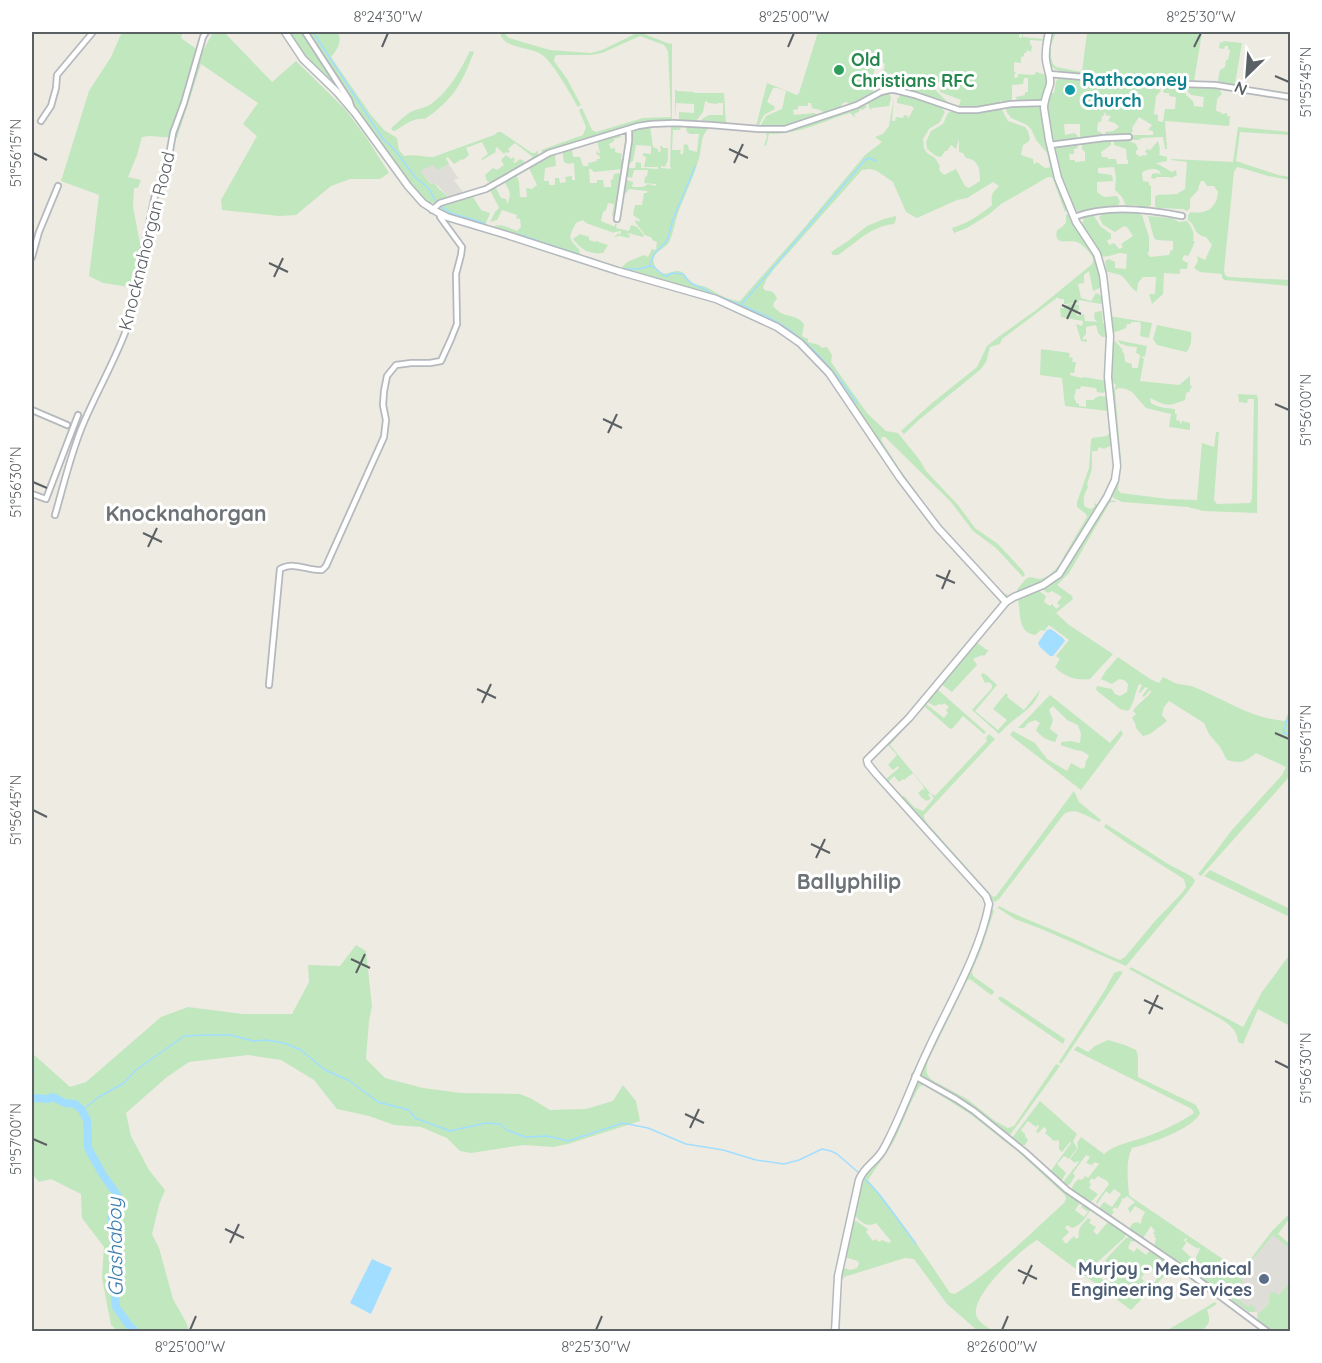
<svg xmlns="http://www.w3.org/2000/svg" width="1322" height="1363" font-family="Quicksand,sans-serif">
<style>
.industrial{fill:#dfddd7}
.green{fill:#c1e7be}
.water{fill:#a2deff}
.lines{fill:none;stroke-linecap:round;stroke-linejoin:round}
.stream{stroke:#a2deff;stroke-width:1.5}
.river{stroke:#a2deff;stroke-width:8}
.street-casing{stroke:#b5b9be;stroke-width:8}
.secondary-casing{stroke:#b4b9be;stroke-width:9}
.street{stroke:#fff;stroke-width:4.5}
.secondary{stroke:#fff;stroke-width:6}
.ticks{fill:none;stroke:#5b6064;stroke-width:2}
.leisure-dot{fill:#2e9e5b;stroke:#fff;stroke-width:2}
.culture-dot{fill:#0f9aa8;stroke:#fff;stroke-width:2}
.service-dot{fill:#5c6f8a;stroke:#fff;stroke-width:2}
.labels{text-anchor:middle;stroke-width:6;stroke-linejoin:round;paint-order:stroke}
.leisure-label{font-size:18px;font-weight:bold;fill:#27864d;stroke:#fff;text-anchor:start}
.culture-label{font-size:18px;font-weight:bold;fill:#0d838f;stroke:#fff;text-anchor:start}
.street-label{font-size:18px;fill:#5b6064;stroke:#fff}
.service-label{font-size:18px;font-weight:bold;fill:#4e5e75;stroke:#fff;text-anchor:end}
.water-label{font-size:20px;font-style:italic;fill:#387aad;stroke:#fff}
.quarter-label{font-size:21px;font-weight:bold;fill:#6c7276;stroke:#fff}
.neatline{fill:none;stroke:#5b6064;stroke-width:2}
.ticks-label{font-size:15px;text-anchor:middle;fill:#5b6064}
</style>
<rect width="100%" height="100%" fill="#eeebe3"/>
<path class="industrial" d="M446 160 456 175 459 178 454 180 463 192 459 196 450 198 435 183 432 184 416 167Z
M1274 1233 1290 1247V1281L1259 1320 1257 1312H1249L1225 1294Z"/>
<path class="green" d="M122 32H183L181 38 202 53 213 32H224L272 82 296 61 345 109 366 137 389 173 380 179H350L331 186 296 215 279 216 222 210 221 200 257 136 243 124 258 103 201 64 177 138 149 136 142 137 137 155 128 177 141 180 138 188H134L133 207 143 258 133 291 124 286 103 283 89 276 99 195 61 181 89 91 111 57Z
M287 32H303L347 100 304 58Z
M307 32H338C342 42 338 49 331 57L371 115 384 130 397 138 399 150 404 156C415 154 422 157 433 157L494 135 498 132H501L532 153H535L538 150V157L531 161H527L533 157 515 143 508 149 510 151 508 153 506 152 504 154 497 147 495 150 496 152 482 160 481 159 488 154 482 142 466 148 469 155 463 160 462 159 454 164 448 157 446 158 449 164 437 170 433 165 420 171 431 184 434 183 439 189 450 198 433 203H427L418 196 368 128Z
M500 32H506V35L509 38 550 50 591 53 602 50 639 32 670 44 672 43V120L670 121 648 122 639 124 563 146 543 154 541 150 583 135 586 127 579 110 582 108 592 130 596 132 643 118 671 117 668 51 664 45 640 36 602 53 591 55H558L555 56 554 61 567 79 581 105 578 107C571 95 551 58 539 53 527 47 502 48 500 32Z
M818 32H1021L1019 33V37L1022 38V34H1023V37L1043 39 1044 32H1046L1045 41 1030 40V44L1032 46 1031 52 1027 50 1026 53H1024V56L1021 57V63L1014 62V72H1016L1014 76 1015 78 1018 77V74L1034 75 1036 72 1046 75C1049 83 1047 95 1041 100L1017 102 1016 97 1025 95V92H1028V78H1024L1023 84 1012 85V102L1004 103 1003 101H1000V104C986 107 973 109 958 108L961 100 940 92 942 84 937 82 932 83 929 81 928 83 953 107 913 92 898 88 897 86 912 90 913 88 908 86 911 82 912 77 897 73 892 88 881 89 883 81H886V79L892 80 893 76 889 75 886 72 884 74H883L885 64 875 58V60L877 61 872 79 876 80 872 94 852 105 846 102 843 103 838 110 825 113 820 110 812 108 811 103H808V106H798V109L793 110 794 115 814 113 820 115C798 123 787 128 763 127L761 125 766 116 782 109 786 91 778 88H773L767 102 774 106 775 109 764 115 758 127 703 122 702 119 709 115H723V103H717L718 104 708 103 707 101 705 102 703 112 696 121H680L679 119V112L694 113V104L676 103 675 119V89L677 91 694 92V93H724L726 123 756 126 767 83 797 95 799 93Z
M1052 32H1056L1051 45V57L1053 64 1056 67 1082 72 1087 32H1183L1202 33 1194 81 1085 73 1084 75C1072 73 1057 74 1049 64Z
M1223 41 1242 43 1235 84 1253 88 1290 93V96L1220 84 1218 80 1220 70 1225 67 1226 60H1228L1230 50 1228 49V46H1225L1224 49 1219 48 1220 42 1223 43Z
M470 51 474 52C469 64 464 78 457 88 449 100 437 111 425 119 414 117 404 125 395 131H393L391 128C398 123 405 114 413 111 420 108 425 108 431 104 450 90 460 71 470 51Z
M1059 78 1159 89 1161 91 1156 96 1154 114 1158 115V121L1163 122 1165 109H1175L1176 97 1169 96V93H1164L1163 91 1166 87 1182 86 1186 95 1193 101 1194 106 1203 107 1204 97 1191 95 1187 91 1189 86 1218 87 1222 94 1217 99 1216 111 1220 112 1222 114 1227 113V116H1230L1229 126 1165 121 1167 149H1165L1163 137 1142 138 1139 140H1133V135H1153V131L1148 130 1152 125 1139 117 1132 128 1133 131 1131 133 1106 136 1105 132 1113 131 1119 127 1115 123 1108 121 1111 116 1105 115 1106 113H1104V116H1102L1101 122H1098L1097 131 1102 133V136L1080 139V124H1064L1065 135 1074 133 1077 135 1078 139 1055 142 1051 138 1046 106 1049 94 1054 93 1056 81Z
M889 92 891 98 889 106 872 108 870 110 868 103 865 104 867 107 862 110 859 108 860 111 854 114 856 118 850 113C824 121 797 135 769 134L766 146 764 145 767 137 766 133 709 128C700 135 702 148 699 158 694 176 686 193 679 210 676 217 672 241 667 245 661 250 649 255 655 266 663 282 675 266 683 273 687 276 688 281 693 283 697 286 702 285 706 287 716 292 728 301 740 301L804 228 865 155 882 142 875 137 883 134 889 126 894 98 892 121H895L896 117 903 118 904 115 908 116V119L914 108 911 106 897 103V99L902 94 920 98 943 107V110L945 112 940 122 929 129 923 139 924 148 927 153 935 158 940 166 939 170 944 175 956 169 965 186 969 188 980 181C980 169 979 160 966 158L963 153 959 152V139L956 149 951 145 947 151H945L941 157 936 156 927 149 926 142 931 131 943 124 948 113 952 111 970 113 1001 108 1008 121 1025 127 1028 131 1030 139 1028 142 1023 145 1021 155 1033 159 1034 164H1035L1036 162C1042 164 1043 170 1050 167L1047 153 1036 140 1031 129 1027 125 1011 118 1006 111 1007 107 1035 106 1042 108 1068 210 1065 212 1053 179 1051 177H1048L1001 204 988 215 967 228 954 233 952 228C968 223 980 215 992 205 991 194 992 193 999 186L993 182 967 198 957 200 917 218 906 212 893 182 877 171 870 169 862 170 774 269 766 280 763 288 766 291C772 290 775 293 777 299L774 302 773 306C775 308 779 312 781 313 791 318 795 314 804 324L802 336 808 339V342L819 345 822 348 827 347 832 355 831 362 867 413 886 431 898 433 919 459 926 471 958 505 975 528 998 544 1023 571 1025 575 1023 577 996 548 973 531 951 502 885 437H882L881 440 899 468 936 520 1004 595 1007 594 1008 595 1005 597 955 545 909 487 862 419 801 342 731 304 622 270 621 268 627 262 644 255 648 257 652 249 655 250 657 248 656 247 657 242 652 240V238L645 235 635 222 636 220 639 222 640 220 633 215 635 205H642L644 193H647V191L629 189 626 193 622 195 624 182 627 180 633 182 632 187H643L648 184 656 186V184L644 183 645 177 647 176 648 170H634L632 178 625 176 626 169 629 168H635L636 162 641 163V168L658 169V167H644L646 157 643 156V153L651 154V146L636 145 633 161 630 163 627 162 633 129 650 126 653 147 658 149V152L661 151 660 146H662L663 148H668V160L665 167 661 166V168L671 169V167H670L671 125H681L680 130H673L672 150H681L680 154H683L684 144 688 145 689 150 697 152 699 134H690L687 132 686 128 688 126 704 125 764 131H785L832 116 858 106 883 94Z
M1238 127 1290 132V135L1240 132 1236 161 1278 175 1290 177V180L1268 176 1242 168 1237 167 1234 172 1224 270 1225 275 1228 277 1290 280V286L1224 280 1222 277V274L1200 272 1194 268 1198 261 1197 256 1205 260 1212 245 1206 237C1192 234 1197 226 1188 220V215L1191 212C1206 215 1217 208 1218 192L1214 186H1207L1204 181H1201L1198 188 1199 189 1190 199V208L1187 211 1183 209 1157 208 1155 206V197L1157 195 1177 194 1185 189 1187 162 1171 160 1172 159 1233 162Z
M627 132 628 133 623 169 594 172 591 169H589L590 183H597V180H603L604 187H611V180L613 179 614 174 619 173 621 176 615 217 612 216 614 204 608 203 606 210 603 212 601 221 613 226H615V224H617L616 228 629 231 631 225 637 227 644 235 643 237 628 233 627 234 630 235 629 238 620 236 614 237 619 233 620 236 621 231 614 232V233L586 223 583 220 576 223C569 237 567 238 579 249L580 254 578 256 490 228C499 222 507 227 517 231L521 227 520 219 516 218 517 215 502 210 497 220 490 222 495 212 499 208 490 190 473 197 481 210 490 213 485 226C471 222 446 218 438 208L441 205 477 195 495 186 501 198 506 199 507 203H508L510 195 509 190 504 181 516 174 519 182 520 197H527L526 188 532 189 537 185 528 166 553 153 555 155 556 166 545 168 544 181H549V185H555V178H559L560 183 566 182 565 177 572 176V180H575L574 163 568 164 564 162 563 157V149H572L573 157H580L583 166H588V163L597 161V159H600L599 155H597L596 152 598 151V153H600L597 141 593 142 595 140 620 133 621 137 614 139V141L609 144 611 149 615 148V152L622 154 621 159 623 160 626 147 625 146V135Z
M1111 140V145L1101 152 1102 157H1107L1108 159H1116L1117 164H1128V160H1127L1126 149 1114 145V140H1127L1136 144 1138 149 1136 151V154L1141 157 1143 155 1146 156 1147 153 1145 152 1147 149 1152 151 1150 150 1158 141 1160 149 1159 151 1160 152 1159 155 1167 157V161L1156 163 1172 172 1176 170 1177 175 1171 178 1169 177H1156L1154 181 1155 179 1151 178 1152 174 1156 173 1161 174C1158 167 1150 169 1144 171L1142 173 1143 181 1149 182V185L1151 186V205L1148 208 1135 205 1126 206 1122 197 1115 190 1116 178 1114 167 1098 168V173L1112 175 1113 181 1097 182V192L1104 197 1117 196 1120 202 1117 207H1104L1077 211 1072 208 1058 170 1055 151 1057 147 1077 144 1078 148 1074 149V154H1069L1070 160H1075V162L1085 161V152L1082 149V144Z
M506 155 511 159 513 157 515 160 513 162 515 163 520 159 524 161 525 164 492 184 487 181 485 175 493 168 497 170 504 165 501 160Z
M1104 213H1138L1142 215 1149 237V252L1147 253 1150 257 1169 255 1171 250H1173V241L1157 240 1154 238 1148 216 1172 218 1179 222 1187 221C1192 227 1195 233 1193 241H1195L1191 251 1188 256 1184 255 1182 260 1188 263 1187 269H1180V274L1164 273 1163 294 1152 304 1149 294H1155L1156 277H1143L1138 283 1137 292C1130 288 1128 281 1122 276 1117 273 1111 273 1106 271L1105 261 1109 259 1115 262V268L1126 269 1127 254C1125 254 1122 253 1120 253 1113 254 1108 258 1101 256L1082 227 1083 221 1085 216 1093 214 1100 226 1111 234V239L1107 240 1109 245 1114 243 1119 249 1123 247 1121 244 1133 236 1127 227 1124 226 1115 232 1103 225 1099 217Z
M1069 214 1098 259 1102 287 1093 291 1089 271 1084 275V283L1078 284 1081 298 1091 301 1096 293 1102 296 1103 303 1101 304 1079 300 1078 303 1064 304V299H1059L1058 297 1002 339 1000 344 990 347 986 362 981 369 920 419 904 434 901 431 932 403 977 367 987 346 997 338 1036 310 1091 265C1092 264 1093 262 1093 261 1094 255 1082 244 1077 242 1069 239 1053 247 1057 230L1062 227 1066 223V215Z
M896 216V219L894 224C871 226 856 243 838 255H833L831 252 848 241 867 226 884 219Z
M580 234 589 237V240L595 242 596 241 608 245 603 253C589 255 581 249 573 239Z
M1073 304 1079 305V309L1076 314 1078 316 1084 314 1085 321 1097 322 1094 318 1095 312 1102 311 1103 323H1107L1108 337H1102L1098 333 1096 325 1086 327V334L1082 339 1084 340 1086 338 1087 342 1081 341 1076 324 1082 326 1083 321 1061 317 1060 308H1064L1065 305Z
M1109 316 1152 323 1149 338 1140 336 1141 326 1140 322H1131V324H1127L1126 328 1116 332H1112Z
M1157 325 1191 332C1192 339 1191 348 1186 352L1157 345 1153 339Z
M1117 340 1147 346 1145 356 1141 357 1144 359 1140 381 1179 385 1190 376V385L1192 386 1189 392 1186 393 1185 400C1167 407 1167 406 1150 398L1151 403C1159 408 1166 408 1175 409V414H1177L1176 420 1180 421V423L1181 424 1182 421 1190 423V430L1169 427 1171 414 1146 408 1132 392 1126 389 1119 388 1115 390 1121 459 1118 490 1121 493 1168 499 1197 500 1202 443 1214 447 1216 432H1219L1214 500 1217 504 1250 503 1252 499 1254 399H1248L1247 403 1239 402 1238 394 1257 395 1258 399 1257 513 1203 511 1188 507 1122 502 1110 496 1116 480 1111 390H1114L1116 386 1115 384 1111 381 1112 342 1115 341 1123 350 1122 352 1124 353 1125 362 1132 364V368H1138L1140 355 1136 353 1137 347 1126 346 1123 344 1122 345Z
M1041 349 1070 353 1069 357 1073 358 1072 362H1076L1074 373H1070V375L1081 378 1084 377 1107 381V390L1103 393 1097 392 1096 388 1081 386 1080 389H1076L1074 398 1076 401V403L1079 404V406L1086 407V400H1093C1098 395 1102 395 1108 398L1112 443 1110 446 1104 449 1099 447 1097 451H1092V469L1087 484 1088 487C1085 493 1082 499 1085 507L1091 509 1094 507 1095 503 1099 506 1062 567 1046 582 1014 594C1017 590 1022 583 1026 579 1031 575 1035 579 1040 579 1049 578 1062 564 1064 556L1087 517 1086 514 1077 507V502L1089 468 1091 440 1092 438 1107 436 1109 433 1108 411 1065 406 1062 378 1040 375Z
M1108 500 1116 501V502H1111L1109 504 1069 573 1057 585 1072 596 1073 599 1056 613 1069 625 1113 654 1090 679C1077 681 1064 677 1055 667L1060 659 1056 656 1069 640 1049 625 1044 631 1041 630 1035 635C1016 632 1022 612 1017 597L1038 590 1046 596 1044 602 1050 606 1052 604 1056 609 1060 606 1057 603 1062 597 1052 591 1048 593 1042 589 1056 579Z
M976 642 987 650H989L984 656 982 655 973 659 977 665 952 692 941 684Z
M1118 657 1150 679 1159 683 1163 677C1167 679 1171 681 1175 683 1181 685 1188 685 1194 687 1224 699 1252 719 1285 721L1290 708V778L1289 777 1201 876 1198 874 1217 850 1231 831 1282 775 1286 767 1256 753C1245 762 1241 764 1227 760L1220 747 1209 734 1204 723 1169 701 1164 707 1162 715 1167 721 1150 734 1143 736 1136 728 1135 723 1132 718 1136 714 1133 711C1138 703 1146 699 1151 692L1150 690 1144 697 1142 696 1148 688 1145 687 1140 693 1139 692 1142 685 1139 684C1135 692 1134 704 1128 711L1120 709 1096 690 1097 686 1112 689 1115 694 1120 696 1127 692 1128 684 1124 680 1119 679 1112 684 1101 679 1105 672Z
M983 673C989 676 992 681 997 685L975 711 998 730 1007 720 993 709 1006 693 1008 695 1007 697 1024 710 1040 690C1036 705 1025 711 1014 720 1008 724 1004 729 999 734L972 710 992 688V685L989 682 985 683 981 675Z
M937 689 986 732 984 734 963 716 952 729 949 728 924 706 890 745 930 793 935 796 987 741 986 738 989 734 995 739 924 815V818L927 823 993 897 996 896 1074 791 1079 802 1101 820 1100 822C1087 817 1076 806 1064 814L999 899 995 902 993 901 917 817 918 816 902 797 904 796 914 807 923 811 934 798 930 793 928 795 931 798 928 801 926 800 925 801 924 798 923 799 918 793 923 789 926 791 923 788 924 787 913 773 904 780 903 779 899 782 894 776 888 782 886 779 899 768 898 766 893 770 888 765 897 755 888 745 884 749 882 748 923 704H926L944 718 948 713 946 710 949 707 944 703 942 705 940 704 934 706 926 701Z
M1050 695 1110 743 1121 730 1123 734 1081 790 1010 735 1013 731 1035 743 1047 759 1067 771 1071 763 1082 769 1085 767 1086 761 1089 756C1082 749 1081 752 1073 749 1068 748 1066 746 1061 746V742L1070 741 1080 743 1081 734 1078 725 1067 720 1053 706 1049 710 1053 720 1050 729 1058 735 1055 742C1047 740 1041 737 1036 730L1040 723 1035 720 1028 723 1024 728H1018Z
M1106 824 1168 864 1191 876 1195 880 1194 883 1185 895 1126 966 1044 930 1015 919 998 908 999 906 1001 907C1021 918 1042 925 1062 934 1082 942 1100 952 1120 960L1125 957 1155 921 1182 893 1186 887 1184 879 1130 845 1104 827Z
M1210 870 1290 909V917L1204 876Z
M992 908 994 911 981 950 972 971 973 976 994 991V993L991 995 970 979 967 981 928 1061C926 1069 925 1074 932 1080L967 1099 995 1121 1008 1128 1014 1126 1056 1064 1060 1066 1010 1135 980 1114 923 1078 920 1073Z
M356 945 366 951 372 1006 369 1021 366 1059 385 1078 423 1088 461 1093 520 1094 532 1099 550 1110 586 1109 613 1101 623 1085 636 1101 640 1121 568 1144 553 1147 523 1145 471 1153 460 1151 447 1138 421 1127 394 1125 369 1116 337 1109 314 1080 281 1060 248 1055 189 1062 167 1077 126 1113 131 1136 149 1170 165 1190 159 1205 152 1234 159 1248 173 1299 186 1322 189 1331H118L111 1325 102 1278 104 1247 82 1218 81 1194 51 1179 39 1182 32 1174V1053L70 1087 86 1082 161 1017 188 1007 242 1014H292L309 982 308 965 340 966Z
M1290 954V1026L1258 1009 1243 1044 1238 1042C1237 1030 1231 1026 1221 1019L1129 969 1131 967 1243 1027 1262 992Z
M1119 971 1123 972 1061 1064 1059 1062 1105 990 1114 973Z
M999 997H1002L1065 1039 1063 1044 1000 1001 998 998Z
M1108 1040 1125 1045 1136 1050 1138 1056V1077L1196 1105 1200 1113C1193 1129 1149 1144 1132 1148 1125 1162 1128 1180 1129 1195L1131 1197 1239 1270 1240 1273 1272 1231 1290 1213V1218L1278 1234 1290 1244V1249L1273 1235 1239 1276 1243 1281 1238 1287V1294L1235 1297 1248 1307 1251 1304 1256 1309 1254 1312H1249L1228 1297 1224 1296 1197 1278V1273C1206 1268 1214 1272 1222 1276L1225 1273 1230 1277 1233 1272 1222 1265 1223 1263 1220 1262 1215 1269 1210 1268H1198L1196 1257 1200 1249 1199 1247 1198 1249 1187 1242 1186 1241 1187 1238H1186L1184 1240 1186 1243 1182 1249 1193 1259 1195 1267 1192 1272 1154 1247 1156 1238 1154 1237 1155 1235 1153 1233 1155 1231 1151 1226 1143 1238 1150 1245 1133 1232 1130 1227 1133 1223 1137 1222 1140 1224 1142 1221 1141 1220 1145 1212 1135 1206 1130 1213 1128 1208 1135 1202 1127 1196 1124 1199 1123 1198 1121 1200 1122 1201 1117 1209 1115 1207 1112 1210 1114 1212 1111 1216 1100 1209V1207L1104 1202 1112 1207 1121 1194 1114 1189 1110 1194 1106 1191 1097 1204 1096 1202 1109 1184 1107 1181 1098 1176 1094 1180 1092 1178 1089 1182 1091 1184 1089 1188 1098 1194 1092 1201H1089L1072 1190C1072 1185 1075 1182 1079 1179L1082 1180 1085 1176 1088 1178 1099 1164 1095 1162 1092 1165 1086 1163 1090 1157 1086 1155 1073 1173 1075 1176 1070 1184 1066 1186 1064 1184V1181L1079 1162 1077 1161 1075 1163 1070 1159 1078 1148 1077 1143 1081 1137 1104 1154C1116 1144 1131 1142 1145 1137 1162 1131 1179 1123 1194 1113L1192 1109 1074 1050 1077 1046 1088 1052 1095 1046Z
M917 1079 955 1101 1014 1145 1012 1147 970 1114 924 1085 920 1086C909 1103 903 1123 894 1141 886 1155 876 1167 868 1180 899 1216 924 1254 950 1293L955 1294C995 1269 1029 1235 1064 1203L1066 1199 1065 1195 1015 1149 1016 1147 1067 1193 1079 1200 1078 1202 1080 1203 1075 1210 1084 1217 1088 1212 1081 1207 1084 1204 1091 1208C1088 1216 1080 1226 1072 1228L1067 1225 1065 1228 1069 1232 1062 1239 1066 1244 1074 1236 1076 1239 1079 1237C1077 1228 1083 1224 1088 1218L1091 1220 1089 1223 1096 1227 1093 1231 1097 1235 1107 1223 1111 1221 1127 1232 1124 1238 1091 1268 1105 1282 1114 1274C1112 1268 1107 1265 1105 1260L1126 1238 1132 1236 1136 1238 1133 1242 1131 1241 1128 1248 1134 1252 1137 1248 1146 1255 1151 1249 1166 1259 1155 1271 1148 1265 1142 1272 1144 1274 1141 1278 1144 1281 1139 1287 1140 1288 1145 1282 1154 1283 1158 1277 1160 1272 1170 1262 1220 1297 1218 1298 1174 1266 1131 1310 1037 1240C1020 1250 972 1294 976 1315 978 1322 987 1327 993 1331H978L947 1304 914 1259 905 1258 844 1277 841 1282 840 1331 837 1332C838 1314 834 1281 845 1268L850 1270 857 1268 859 1264 858 1261 844 1257 853 1223 856 1221 868 1229 866 1232 873 1241 876 1239 879 1242 882 1240 889 1243 891 1241 876 1223C867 1228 859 1222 854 1213L862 1176 881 1158Z
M1040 1101 1077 1134 1073 1141 1077 1148 1069 1159 1064 1156 1057 1164 1066 1173 1062 1180H1060L1050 1172 1071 1143 1070 1142 1062 1152 1059 1149V1140L1054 1141 1045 1133 1047 1130 1044 1127 1038 1133 1036 1132 1039 1126 1038 1125 1036 1127 1028 1121 1021 1130 1025 1134V1136L1028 1140 1025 1145H1021L1012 1138Z
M1290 1281V1331H1271L1258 1321 1257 1315 1268 1305 1270 1293 1275 1292 1279 1295Z
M1215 1302 1217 1304 1207 1310C1218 1337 1182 1332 1166 1331Z"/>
<path class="water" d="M1051 629 1063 638 1065 641 1053 656H1050L1040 647 1038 643 1047 630Z
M372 1259 392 1268 371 1314 350 1303Z"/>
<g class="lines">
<path class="stream" d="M313 32 383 139 394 149 415 177 429 189 436 202
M440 206 451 213 484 223
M518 234 539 241
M544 243 578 254
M587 257 608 265
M650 265 654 254 665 243 668 238 673 219 695 167
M624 269H639L650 266 654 267 663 275 667 276 672 273 683 274C694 290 699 283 710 293 736 303 768 314 791 331 818 351 838 376 857 403
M741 305 865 160 869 158 876 161
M1290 712 1283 732 1290 736
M82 1110 99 1097 124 1083 136 1070 184 1036 206 1035H231L253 1041 266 1040 284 1043 301 1050 325 1070 348 1080 378 1102 409 1110 415 1118 450 1131 486 1123 500 1124 507 1130 525 1137 547 1136 568 1141 623 1123 648 1128 686 1144 723 1150 756 1160 784 1164 799 1160 822 1149 831 1151 837 1154 859 1173
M862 1176 879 1194 916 1244"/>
<path class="river" d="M32 1098 48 1099 53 1097 65 1103 75 1104 82 1110 87 1120 88 1148 103 1175 118 1196 111 1216 116 1248 113 1279 116 1307 128 1324 136 1332"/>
<g class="street-casing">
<path id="street" d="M305 32 349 100 351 106V108
M1049 74 1152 83 1215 85 1290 97
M41 121 51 106 56 88 57 75 93 32
M1050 145 1104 138 1129 137
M432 210 440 203 486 189 549 153 638 126 651 124 674 123 711 125 759 129H785L857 105 881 92 889 90H895L915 95 959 110H977L1011 104 1044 103
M1074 217C1106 205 1148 209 1182 216
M617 219 629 141V129
M32 257 39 232 58 186
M32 410 67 425
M32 494 46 499 78 415
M55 515C64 484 71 452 84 422 98 389 116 359 128 325L156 190 168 162 173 133 184 103 203 37 206 32
M269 685 280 569C295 561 307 571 322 570L326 566 384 437 386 420 383 405 384 391 387 376 396 365 411 363H430L441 361 451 339 457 324 456 274 461 255 462 247 440 217 441 215
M915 1076 956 1099 974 1111 1025 1152 1067 1190 1193 1276 1268 1332"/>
</g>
<g class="secondary-casing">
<path id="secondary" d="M285 32 303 59 337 92 355 113 408 186 423 203 437 212 447 217 507 235 618 271 716 299 777 327 800 343 829 373 900 478 938 528 1006 602
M835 1332 838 1276 859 1180C864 1166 878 1161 884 1148 901 1117 912 1083 927 1052 948 1006 980 953 989 904L986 896 877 775 868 764 867 760 909 718 1006 602 1014 597 1043 585 1059 574 1107 497 1115 480 1117 466 1108 377 1110 336 1103 275 1097 254 1076 222 1058 178 1049 140 1044 108C1044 99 1048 92 1050 84 1051 76 1047 69 1046 60 1045 51 1047 41 1049 32"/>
</g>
<use href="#street" class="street"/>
<use href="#secondary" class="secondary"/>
</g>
<path class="ticks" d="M382 47 388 33M788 47 794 33M1194 47 1201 33M1275 76 1289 82M729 149 748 158M33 153 47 160M734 163 743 144M269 263 288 272M274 277 283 258M1062 305 1081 314M1067 319 1076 300M1275 404 1289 410M603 419 622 428M608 433 617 414M33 482 47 488M143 533 162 542M148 547 157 528M936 575 955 583M942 589 950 570M477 689 496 698M482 703 491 684M1275 733 1289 739M33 810 47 817M811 844 830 853M816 858 825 839M351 959 370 968M356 973 365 954M1144 1000 1163 1009M1149 1014 1158 995M1275 1061 1289 1068M685 1114 704 1123M690 1128 699 1109M33 1139 47 1145M225 1229 244 1238M230 1243 239 1224M1018 1270 1037 1279M1023 1284 1032 1265M190 1330 196 1316M596 1330 602 1316M1002 1330 1008 1316"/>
<circle class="leisure-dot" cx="839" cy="70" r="6"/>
<circle class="culture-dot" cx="1070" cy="90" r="6"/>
<circle class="service-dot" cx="1264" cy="1279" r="6"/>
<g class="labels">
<g class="leisure-label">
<text x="851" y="66">Old<tspan x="851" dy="21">Christians RFC</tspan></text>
</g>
<g class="culture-label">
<text x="1082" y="86">Rathcooney<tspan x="1082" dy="21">Church</tspan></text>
</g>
<g class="street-label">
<text transform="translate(147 241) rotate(-76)" y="6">Knocknahorgan Road</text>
</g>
<g class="service-label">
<text x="1252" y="1275">Murjoy - Mechanical<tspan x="1252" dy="21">Engineering Services</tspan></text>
</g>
<g class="water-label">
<text transform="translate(115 1247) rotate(-91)" y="7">Glashaboy</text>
</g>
<g class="quarter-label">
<text x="186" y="521">Knocknahorgan</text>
<text x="849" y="889">Ballyphilip</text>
</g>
</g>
<rect width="1322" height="1363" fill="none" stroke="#ffffff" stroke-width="66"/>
<g transform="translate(1247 75) rotate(205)" stroke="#ffffff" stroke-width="4.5" paint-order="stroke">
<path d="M0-4.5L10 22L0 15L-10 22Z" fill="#5b6064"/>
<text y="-9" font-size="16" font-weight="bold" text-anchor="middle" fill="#5b6064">N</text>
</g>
<rect x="33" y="33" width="1256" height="1297" class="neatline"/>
<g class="ticks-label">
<text x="388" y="22">8°24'30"W</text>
<text x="794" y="22">8°25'00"W</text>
<text x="1201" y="22">8°25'30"W</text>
<text transform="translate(1306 82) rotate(-90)" y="5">51°55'45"N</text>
<text transform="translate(16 153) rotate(-90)" y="5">51°56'15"N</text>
<text transform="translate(1306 410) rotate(-90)" y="5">51°56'00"N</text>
<text transform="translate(16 482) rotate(-90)" y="5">51°56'30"N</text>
<text transform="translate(1306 739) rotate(-90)" y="5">51°56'15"N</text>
<text transform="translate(16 810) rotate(-90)" y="5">51°56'45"N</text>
<text transform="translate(1306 1068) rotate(-90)" y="5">51°56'30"N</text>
<text transform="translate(16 1139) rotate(-90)" y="5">51°57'00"N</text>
<text x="190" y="1352">8°25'00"W</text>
<text x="596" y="1352">8°25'30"W</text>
<text x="1002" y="1352">8°26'00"W</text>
</g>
</svg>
